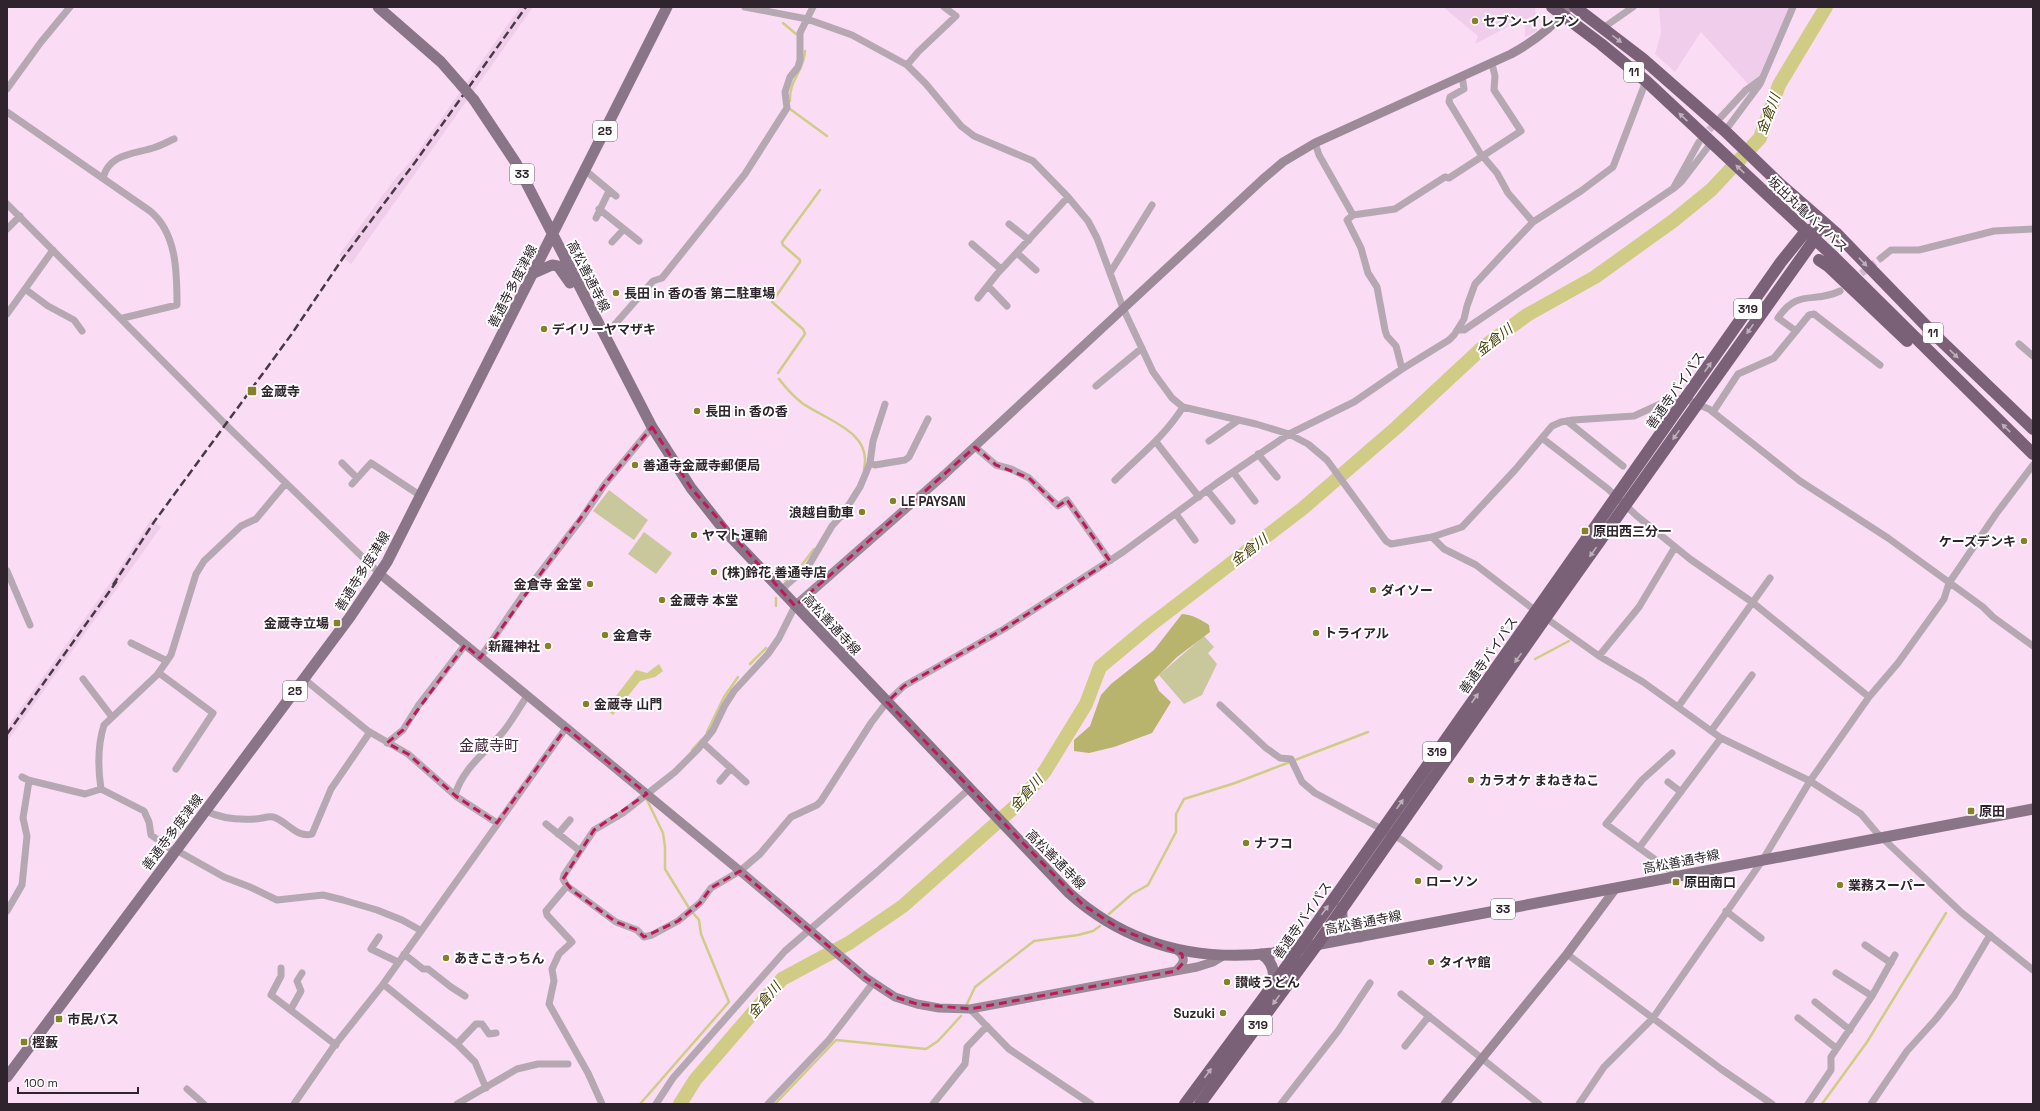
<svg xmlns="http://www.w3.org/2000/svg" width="2040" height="1111" font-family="'Space Grotesk','Noto Sans JP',sans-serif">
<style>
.built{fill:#f1cdec}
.green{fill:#c9c79c}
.forest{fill:#b8b36d}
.water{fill:#d1cc85}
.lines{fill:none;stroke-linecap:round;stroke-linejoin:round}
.stream{stroke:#d1cc85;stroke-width:2.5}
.river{stroke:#d1cc85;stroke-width:14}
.street-tunnel{stroke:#d1b7cd;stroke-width:7;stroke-dasharray:7 3.5;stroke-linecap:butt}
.street{stroke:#b5a8b3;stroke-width:7}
.secondary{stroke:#9c8a99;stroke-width:9}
.primary{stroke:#8a7487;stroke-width:11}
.highway{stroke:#7b6177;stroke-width:12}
.rail{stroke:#483a45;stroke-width:2.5;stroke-dasharray:8 4;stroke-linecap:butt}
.primary-bridge{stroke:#8a7487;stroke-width:11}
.oneway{fill:#bdb0bb}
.marked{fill:none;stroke:#c2185b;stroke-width:3;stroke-dasharray:8 5;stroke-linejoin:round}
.poi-dot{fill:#868027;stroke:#fff;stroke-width:1.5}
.labels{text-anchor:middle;stroke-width:4;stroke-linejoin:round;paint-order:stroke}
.shield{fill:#fff;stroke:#6d666c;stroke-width:1}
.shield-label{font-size:12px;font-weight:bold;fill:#2f242d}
.poi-label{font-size:13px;font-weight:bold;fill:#2f242d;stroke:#fff;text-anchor:start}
.street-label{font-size:13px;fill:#2f242d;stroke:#fff}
.water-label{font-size:14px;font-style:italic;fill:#47430a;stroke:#fff}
.quarter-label{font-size:15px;fill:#412a3e;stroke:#fff}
</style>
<rect width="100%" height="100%" fill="#fadcf5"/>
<path class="built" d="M520 7H533L351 264 339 255 394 180 414 157Z
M1443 7H1535L1537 31 1525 37V25L1513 24 1475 44 1478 36Z
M1659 7H1790L1760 75 1748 84 1701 32 1675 72 1655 54 1661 33Z
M151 519 161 527 7 742V727L110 583Z"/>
<path class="green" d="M609 490 648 520 634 540 593 511Z
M644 532 672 553 656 574 628 554Z
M1204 636 1214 647 1208 653 1217 664 1202 695 1184 704 1159 675Z"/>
<path class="forest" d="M1182 614C1193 615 1200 619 1209 625L1210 632 1177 657 1154 680 1159 691 1171 702 1152 733 1114 747 1089 753 1074 751V740L1090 726 1101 695 1111 684 1154 650Z"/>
<path class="water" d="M659 664 663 671 655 677 640 681 613 715 606 709 636 670 647 673Z"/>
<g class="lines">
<path class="stream" d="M783 23 796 34
M790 101C789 79 804 72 805 51
M790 109 827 136
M778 373 805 334 803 329 772 302 800 262V260L783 245 782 242 820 190
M779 379C786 388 793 396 802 403 826 420 873 432 864 469
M785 580 801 566 814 549
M776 606V598
M1535 659 1569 641
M750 664 766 648
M707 732 724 697 738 677
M692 750 702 739
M647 800 663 833 665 847V869L689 908
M1109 914 1132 894 1148 885 1176 832V814L1184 799 1235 783 1368 732
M966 1006 975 987 1034 941 1078 935 1093 931 1100 926
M640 1104 729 1002 701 934 699 920 693 913
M775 1104 836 1040 926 1049 938 1041 961 1016
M1822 1104 1867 1042 1946 913"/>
<path class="river" d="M680 1104 695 1080 782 979 849 943 903 906 1019 803 1045 771 1086 704 1100 667 1148 627 1302 509 1397 427 1481 349 1527 315 1595 277 1673 221 1711 190 1760 138 1779 85 1826 7"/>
<path class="street-tunnel" d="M1702 138 1718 120
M1853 280 1881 258"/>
<path class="street" d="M745 7 807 19 852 35 907 65 926 84 961 126 974 136 1033 161 1068 197 1088 221 1097 238 1123 308 1153 372 1172 398 1183 407 1256 424 1289 434 1308 444 1327 460 1386 541 1391 544 1432 537 1462 527 1515 470 1552 426 1561 422 1573 420 1634 416 1669 400C1686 395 1695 404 1709 409L1800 481 1888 538 1983 607 1993 617 2033 646
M1603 28 1633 7
M907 65 918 52 956 16 944 7
M1462 76 1464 89 1450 97 1449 102 1480 153 1497 173 1508 193 1533 222
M7 89 41 42 70 7
M7 112 150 211C177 233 177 273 177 305L123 318
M1721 117 1746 90 1761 79
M1725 131 1760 84 1793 7
M1315 143 1319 155 1353 215
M586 171 616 196
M103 178C109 154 133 154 153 148 160 146 167 142 174 139
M1674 187 1699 142
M7 204 229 428 380 574
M599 209 639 241
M596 218 609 191
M1009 224 1029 240
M7 229 20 216
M612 242 624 229
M972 244 1001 269
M1017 253 1036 270
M1881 258 1891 250H1919L1994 231 2033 229
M1110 273 1152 205
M988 286 1007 306
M25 289 48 306 74 320 82 331
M978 298 997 274 1068 197
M7 314 53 250
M1458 330H1464L1674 188 1682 181 1711 143
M609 331 653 281 662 278 745 174 787 108 785 92 790 77 798 67 800 60V33L813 7
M1796 331 1809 315 1814 314 1880 365
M2019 344 2033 356
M1402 369 1396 346 1387 336 1385 330 1377 287 1368 273 1361 248 1347 220 1353 215 1395 209 1445 177 1449 178 1521 131 1494 90 1495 76 1492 64
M1096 386 1142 348
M1713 412 1738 374 1774 358 1796 331 1778 318C1798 288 1814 304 1840 291
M1567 421 1623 466
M1542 438 1608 489 1637 516 1690 559 1752 602 1869 697
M1209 441 1239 420
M1156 442 1199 497
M975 447 996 465 1011 469 1029 478 1058 506 1067 500 1110 561
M1258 454 1277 477
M342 463 357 478
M870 463 875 465 905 460 909 457 928 419
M1233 472 1255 501
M1115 480C1139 456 1165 436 1183 407
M352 484 371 463 421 496
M1207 490 1232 521
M1176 514 1195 540
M1432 537 1444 549 1476 565 1536 611 1599 656 1643 682 1721 738 1810 781 1861 814 1877 833 1962 913 2033 970
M7 571 30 625
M781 590 809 565 832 526 843 514 860 487 870 463 873 441 885 404
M131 643 167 661
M1599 656 1639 607 1675 547
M480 658 523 595 582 518 605 484 652 427
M159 673 213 713 176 769
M83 679 112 717
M304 679 368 731 408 754 457 797 497 823
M1220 705 1266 748 1280 758 1291 759 1302 782 1315 793 1402 840 1439 867
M1678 707 1770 578
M1711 731 1752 675
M387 743 403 730 418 706 465 645
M703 743 746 782
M1672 753 1642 780 1606 824 1678 876
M22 777 28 780 85 794 101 789
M720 781 731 768
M1668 782 1681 792
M455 795C463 768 485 753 503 732 512 721 519 708 527 696
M206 811C220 818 239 820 255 819 260 819 268 816 273 817 286 820 297 839 312 834L331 789 370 732
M546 824 580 851
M558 834 570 820
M1639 848 1721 738
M176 850 224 877 250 887 277 900 323 895 343 900 377 910 402 920 420 930
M175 852 151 835 149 822 144 811 101 789C98 769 98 744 104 725L157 675 171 655 196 574 204 561 241 526 256 519 286 483
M567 886 616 922 637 930 644 937 652 935 678 921 700 903 711 888 740 871 760 854 791 817 817 805 821 801 871 723 887 702 904 686 1004 629 1123 552 1217 483 1289 434 1354 402 1402 369 1449 340 1454 335 1464 319 1467 306 1475 284 1500 257 1533 222 1581 191 1613 167 1646 81
M7 911 22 885 27 836 23 818 29 781
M1726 911 1761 938
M379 937 371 949 398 962
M1865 945 1891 963
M404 954 423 969H428L451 987 465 996
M1567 954 1721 1069 1772 1104
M281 968V976L271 995 336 1045
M1836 973 1872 996
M383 984 457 1044 475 1062 486 1088
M1401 994 1539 1104
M1815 1002 1850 1030
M291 1009 301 991 297 981 302 973
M970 1009 1009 1049 1091 1104
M1798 1018 1836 1048
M457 1044 476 1024H482L489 1034 496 1033
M1405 1046 1429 1016
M187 1089 204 1104
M294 1104 334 1046 381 987 566 728
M457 1104 517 1069 538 1064H568
M602 1104 588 1073 549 1004 554 981 552 969 559 954 572 942 547 915 546 911 567 886 563 879 564 875 594 830 623 813 675 772 698 749 713 730 725 705 734 691 768 654 779 638 795 606
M656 1104 673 1078 785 951 878 871 969 789
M768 1104 829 1040 873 983
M933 1104 965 1064 967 1047 987 1026
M1281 1104 1338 1031 1370 983
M1579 1104 1604 1067 1653 1018 1762 861 1810 781 1869 697 1898 663 1944 599 1949 583 1996 514 2033 465
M1808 1104 1831 1070V1057L1872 996 1895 955
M1871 1104 1907 1051 1936 1019 1954 996 1990 935"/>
<path class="secondary" d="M380 574 740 871 866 978 895 997 917 1004 939 1008 970 1009 1197 967 1213 962 1223 956
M795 606 944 475 1263 179 1283 162 1315 143 1511 54C1533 42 1553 27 1569 7
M1176 971C1184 963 1187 958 1177 950
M1445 1104 1567 954 1616 888"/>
<path class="primary" d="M378 7 441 62 462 86
M474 100 516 163 652 427 691 488 725 531 1069 893C1127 945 1196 962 1273 953L2033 809
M534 273 552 265 558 266 570 283
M1342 907C1341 925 1343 930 1360 937
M1261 954C1273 961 1275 972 1273 984
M7 1077 350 617 387 562 667 7"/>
<path class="highway" d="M1552 7 1601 44 1646 81 1835 258 2033 454
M1575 7 1643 59 1725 131 1780 184 1836 233 1936 336 2033 429
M1819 260 1828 266 1907 341
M1185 1104 1279 977 1781 262 1806 231C1818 226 1825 229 1836 233
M1200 1104 1316 946 1560 597 1814 240 1818 228 1814 214"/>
<path class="rail" d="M113 585 154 522 291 335 343 258 416 161 526 7
M7 734 117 581"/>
<path class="primary-bridge" d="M462 86 474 100"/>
</g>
<defs><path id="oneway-solid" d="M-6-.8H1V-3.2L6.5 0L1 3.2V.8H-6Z"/></defs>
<g class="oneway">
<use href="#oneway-solid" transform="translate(1617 39) rotate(38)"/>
<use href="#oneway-solid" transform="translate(1683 117) rotate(-137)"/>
<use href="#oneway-solid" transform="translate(1740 169) rotate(-137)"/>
<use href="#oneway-solid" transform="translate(1863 262) rotate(46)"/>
<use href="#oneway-solid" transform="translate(1750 329) rotate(125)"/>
<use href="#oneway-solid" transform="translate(1954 354) rotate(44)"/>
<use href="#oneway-solid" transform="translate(1708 367) rotate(-55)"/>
<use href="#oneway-solid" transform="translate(2006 428) rotate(-136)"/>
<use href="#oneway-solid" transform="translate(1676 435) rotate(125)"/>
<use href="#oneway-solid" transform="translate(1593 552) rotate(126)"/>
<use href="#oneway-solid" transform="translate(1518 658) rotate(125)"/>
<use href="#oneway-solid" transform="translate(1475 698) rotate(-55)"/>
<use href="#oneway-solid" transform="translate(1400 804) rotate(-55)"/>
<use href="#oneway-solid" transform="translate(1325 910) rotate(-55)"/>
<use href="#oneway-solid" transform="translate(1276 1000) rotate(126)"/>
<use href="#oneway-solid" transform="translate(1208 1073) rotate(-54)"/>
</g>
<path class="marked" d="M652 427 691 488 795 606 975 447 996 465 1029 478 1058 506 1067 500 1110 561 1004 629 904 686 887 702 1083 905 1120 929 1182 954 1183 963 1176 971 970 1009 917 1004 895 997 866 978 740 871 711 888 700 903 678 921 644 937 637 930 616 922 573 891 563 879 594 830 647 794 566 728 497 823 457 797 408 754 387 743 403 730 465 645 480 658 605 484Z"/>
<g class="poi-dot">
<circle cx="1475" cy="21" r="4"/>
<circle cx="616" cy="293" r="4"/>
<circle cx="544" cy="329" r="4"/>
<rect x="247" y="386" width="10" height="10" rx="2"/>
<circle cx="697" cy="411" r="4"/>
<circle cx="635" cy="465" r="4"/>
<circle cx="893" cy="501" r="4"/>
<circle cx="862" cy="512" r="4"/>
<rect x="1581" y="527" width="8" height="8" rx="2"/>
<circle cx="694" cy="535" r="4"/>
<circle cx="2024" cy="541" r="4"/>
<circle cx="714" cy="572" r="4"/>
<circle cx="590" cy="584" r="4"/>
<circle cx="1373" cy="590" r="4"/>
<circle cx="662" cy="600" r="4"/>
<rect x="333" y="619" width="8" height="8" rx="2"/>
<circle cx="1316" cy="633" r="4"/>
<circle cx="605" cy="635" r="4"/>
<circle cx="548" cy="646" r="4"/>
<circle cx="586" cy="704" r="4"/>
<circle cx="1471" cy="780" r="4"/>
<rect x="1967" y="807" width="8" height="8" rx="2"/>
<circle cx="1246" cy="843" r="4"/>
<circle cx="1418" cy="881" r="4"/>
<rect x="1672" y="878" width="8" height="8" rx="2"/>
<circle cx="1840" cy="885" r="4"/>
<circle cx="446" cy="958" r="4"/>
<circle cx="1431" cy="962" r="4"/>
<circle cx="1227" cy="982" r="4"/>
<circle cx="1223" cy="1013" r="4"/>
<rect x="55" y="1015" width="8" height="8" rx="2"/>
<rect x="20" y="1038" width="8" height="8" rx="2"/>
</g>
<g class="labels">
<g class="shield">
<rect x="1624" y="62" width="20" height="20" rx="3"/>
<rect x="593" y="121" width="24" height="20" rx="3"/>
<rect x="510" y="164" width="24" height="20" rx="3"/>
<rect x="1734" y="299" width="28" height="20" rx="3"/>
<rect x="1923" y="323" width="20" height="20" rx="3"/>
<rect x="283" y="681" width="24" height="20" rx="3"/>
<rect x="1423" y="742" width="28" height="20" rx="3"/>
<rect x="1491" y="899" width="24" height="20" rx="3"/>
<rect x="1244" y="1015" width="28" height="20" rx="3"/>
</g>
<g class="shield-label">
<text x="1634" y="76">11</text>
<text x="605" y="135">25</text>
<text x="522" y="178">33</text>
<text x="1748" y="313">319</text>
<text x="1933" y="337">11</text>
<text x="295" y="695">25</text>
<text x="1437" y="756">319</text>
<text x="1503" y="913">33</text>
<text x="1258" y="1029">319</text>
</g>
<g class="poi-label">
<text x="1483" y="26">セブン-イレブン</text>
<text x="624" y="298">長田 in 香の香 第二駐車場</text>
<text x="552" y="334">デイリーヤマザキ</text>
<text x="261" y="396">金蔵寺</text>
<text x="705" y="416">長田 in 香の香</text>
<text x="643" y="470">善通寺金蔵寺郵便局</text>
<text x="901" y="506">LE PAYSAN</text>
<text x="854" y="517" text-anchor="end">浪越自動車</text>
<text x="1593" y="536">原田西三分一</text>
<text x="702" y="540">ヤマト運輸</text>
<text x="2016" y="546" text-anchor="end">ケーズデンキ</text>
<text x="722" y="577">(株)鈴花 善通寺店</text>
<text x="582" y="589" text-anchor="end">金倉寺 金堂</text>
<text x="1381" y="595">ダイソー</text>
<text x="670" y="605">金蔵寺 本堂</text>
<text x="329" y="628" text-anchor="end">金蔵寺立場</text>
<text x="1324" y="638">トライアル</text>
<text x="613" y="640">金倉寺</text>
<text x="540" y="651" text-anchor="end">新羅神社</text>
<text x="594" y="709">金蔵寺 山門</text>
<text x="1479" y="785">カラオケ まねきねこ</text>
<text x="1979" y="816">原田</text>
<text x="1254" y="848">ナフコ</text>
<text x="1426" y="886">ローソン</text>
<text x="1684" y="887">原田南口</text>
<text x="1848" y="890">業務スーパー</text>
<text x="454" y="963">あきこきっちん</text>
<text x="1439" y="967">タイヤ館</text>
<text x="1235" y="987">讃岐うどん</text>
<text x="1215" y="1018" text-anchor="end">Suzuki</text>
<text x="67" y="1024">市民バス</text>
<text x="32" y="1047">樫藪</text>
</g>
<g class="street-label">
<text transform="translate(1808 214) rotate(43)" y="5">坂出丸亀バイパス</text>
<text transform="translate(589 276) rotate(63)" y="5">高松善通寺線</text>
<text transform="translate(512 286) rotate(-63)" y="5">善通寺多度津線</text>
<text transform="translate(1675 390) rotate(-55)" y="5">善通寺バイパス</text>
<text transform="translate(362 571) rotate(-58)" y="5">善通寺多度津線</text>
<text transform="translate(832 624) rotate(47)" y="5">高松善通寺線</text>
<text transform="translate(1488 655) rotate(-55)" y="5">善通寺バイパス</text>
<text transform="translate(172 832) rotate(-53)" y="5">善通寺多度津線</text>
<text transform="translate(1056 859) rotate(45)" y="5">高松善通寺線</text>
<text transform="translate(1681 861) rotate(-11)" y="5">高松善通寺線</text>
<text transform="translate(1302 920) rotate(-55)" y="5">善通寺バイパス</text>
<text transform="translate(1363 922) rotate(-11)" y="5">高松善通寺線</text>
</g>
<g class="water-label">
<text transform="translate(1768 114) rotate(-69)" y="5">金倉川</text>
<text transform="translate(1494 340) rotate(-38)" y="5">金倉川</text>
<text transform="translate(1249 550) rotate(-37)" y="5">金倉川</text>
<text transform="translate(1026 793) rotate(-49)" y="5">金倉川</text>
<text transform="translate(764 1000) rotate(-49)" y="5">金倉川</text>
</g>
<g class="quarter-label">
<text x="489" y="751">金蔵寺町</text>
</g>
</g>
<rect width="2040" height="1111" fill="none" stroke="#2f242d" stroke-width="16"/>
<path d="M18 1087v6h120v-6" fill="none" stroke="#2f242d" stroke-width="2"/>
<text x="24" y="1087" font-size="12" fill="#2f242d" stroke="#ffffff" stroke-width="3" paint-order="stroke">100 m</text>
</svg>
